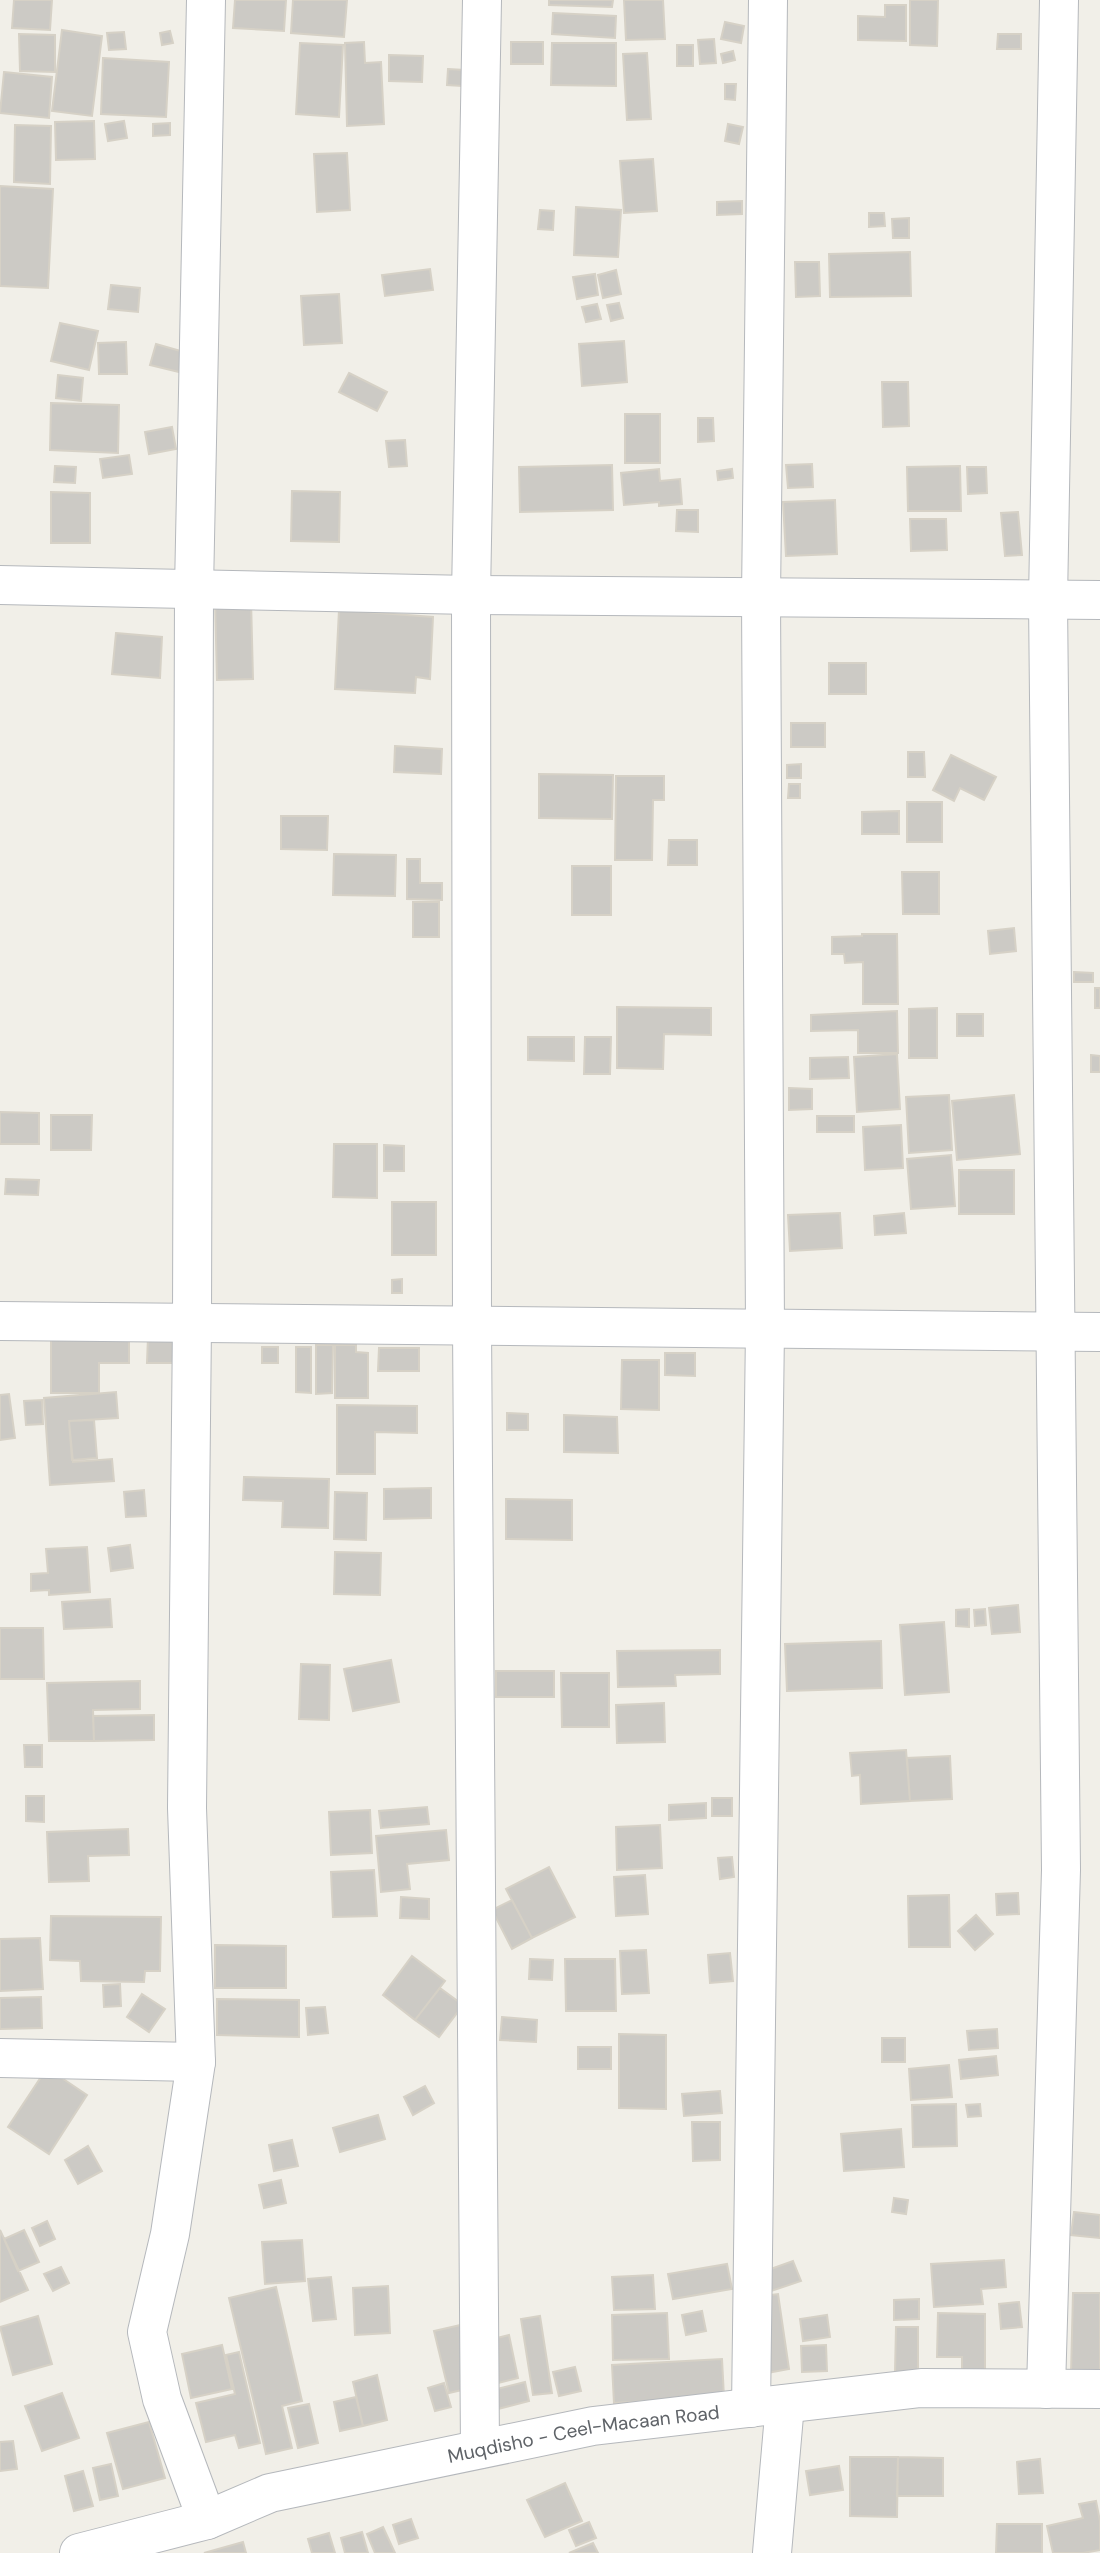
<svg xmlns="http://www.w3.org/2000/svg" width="1100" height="2553" font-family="'DM Sans',sans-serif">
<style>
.building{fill:#cccac5;stroke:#d6d1c6;stroke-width:2}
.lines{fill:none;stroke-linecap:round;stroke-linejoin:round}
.minor-casing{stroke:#b5b8bc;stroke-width:40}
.minor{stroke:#fff;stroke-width:38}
.labels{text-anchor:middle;stroke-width:6;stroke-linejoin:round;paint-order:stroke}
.street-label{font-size:19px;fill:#5f6368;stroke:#fff}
</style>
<rect width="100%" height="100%" fill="#f1efe8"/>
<path class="building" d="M14 0H52L50 30 12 28Z
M235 0H286L284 31 233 28Z
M293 0H347L344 37 291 33Z
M549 0H613L612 7 549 5Z
M624 0H663L665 39 626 40Z
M910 0H938L937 46 910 45Z
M885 5H906V41L858 40V16L885 17Z
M553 13 616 16 615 38 552 34Z
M725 22 744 26 741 43 721 39Z
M62 30 102 36 92 116 52 111Z
M170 31 173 43 162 45 160 33Z
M124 32 126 49 109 50 107 33Z
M19 34 55 35V72L20 71Z
M998 34H1021V49H997Z
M714 39 716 63 700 64 698 40Z
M364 42 365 63 381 62 384 124 347 126 345 43Z
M511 42H543V64H511Z
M300 43 343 45 339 117 296 114Z
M552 43H616V86L551 85Z
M677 45H693V66H677Z
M733 51 735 60 723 63 721 54Z
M647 53 651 119 627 120 623 54Z
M389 55 423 56 422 82 389 81Z
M103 58 169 62 166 117 101 114Z
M448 69 464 70 462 86 447 85Z
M4 72 52 77 49 118 0 113Z
M725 84H736L735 100 725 99Z
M94 121 95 159 56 160 55 122Z
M124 121 127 138 108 141 105 124Z
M170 123V135L153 136V124Z
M728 124 743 127 739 144 725 141Z
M15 125 51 126 50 184 14 182Z
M347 153 350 210 317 212 314 154Z
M653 159 657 211 624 213 620 161Z
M0 186 53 189 48 288 0 286Z
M742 201V214L717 215V202Z
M576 207 621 210 618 257 574 255Z
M540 210 554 211 553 230 538 229Z
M869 213H884L885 226 869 227Z
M909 218V238H893L892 219Z
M910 252 911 296 830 297 829 254Z
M795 262H819L820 296 796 297Z
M430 269 433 290 385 296 382 275Z
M616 270 621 294 603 298 598 275Z
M595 274 598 295 577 299 573 277Z
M111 285 140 288 138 312 108 309Z
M339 294 342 343 304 345 301 296Z
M619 303 623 318 611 321 607 305Z
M597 304 601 319 586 322 582 307Z
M60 323 98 331 89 370 51 361Z
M624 341 627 382 582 386 579 344Z
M126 342 127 374H99L98 343Z
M156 344 184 352 179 372 150 365Z
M349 373 387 392 377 411 339 392Z
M58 375 83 378 81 401 56 398Z
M882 382H908L909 426 883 427Z
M51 403 119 405 118 453 50 450Z
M625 414H660V463H625Z
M698 418H713L714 441 698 442Z
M172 427 176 449 149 454 145 432Z
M405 440 407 466 389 467 386 441Z
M129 455 132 474 103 478 100 459Z
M812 464 813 487 788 488 786 465Z
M612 465 613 510 520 512 519 467Z
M55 466 76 467 75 483 54 482Z
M960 466 961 511H908L907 467Z
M967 467H986L987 493 968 494Z
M659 469 660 481 680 479 682 504 659 506V502L624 505 621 473Z
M732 469 733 478 718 480 717 471Z
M292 491 340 492 339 542 291 541Z
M51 492 90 493V543H51Z
M835 500 837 554 786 556 783 502Z
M677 510H698V532L676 531Z
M1018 512 1022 555 1005 556 1001 513Z
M910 519H946L947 550 911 551Z
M251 599 253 679 217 680 215 600Z
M339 610 433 617 430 679 416 677 415 693 335 689Z
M116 633 162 637 160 678 112 674Z
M829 663H866V694H829Z
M791 723H825V747H791Z
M395 746 442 749 441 774 394 772Z
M908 752H924L925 777H908Z
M951 755 996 777 984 800 960 788 954 801 933 790Z
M801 764V778H787V765Z
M539 774 613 775 612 819 539 818Z
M616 776H664V800H653L652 860H615Z
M789 784H800V798H788Z
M907 802H942V842H907Z
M899 811V834H862V812Z
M281 816H328L327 850 281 849Z
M669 840H697V865H668Z
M334 854 396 855 395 896 333 895Z
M407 859H420V883H442V900L407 899Z
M572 866H611V915H572Z
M902 872H939V914H903Z
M413 902H439V937H413Z
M1014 928 1016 951 990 954 988 931Z
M862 934H897L898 1004H863V962L845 963 844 954H832V937L862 936Z
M1074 972 1093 973V982H1074Z
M1095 988H1100V1008H1095Z
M617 1007 711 1008V1035L664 1034 663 1069 617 1068Z
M937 1008V1058H909V1009Z
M897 1011 898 1053H858V1030L811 1031V1015Z
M957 1014H983V1036H957Z
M528 1037H574V1061L528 1060Z
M585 1037H611L610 1074H584Z
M897 1054 900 1109 857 1112 854 1057Z
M1091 1055 1100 1056V1072H1091Z
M848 1057 849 1078 810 1079V1058Z
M789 1088 812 1089V1109L789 1110Z
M949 1095 952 1150 909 1153 906 1097Z
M1014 1095 1020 1154 957 1160 952 1101Z
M0 1112 39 1113V1144H0Z
M51 1115H92L91 1150H51Z
M817 1116H854V1132H817Z
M901 1125 903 1168 865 1170 863 1127Z
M334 1144H377V1198L333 1197Z
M384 1145 404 1146V1171H384Z
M951 1155 955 1206 911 1209 907 1159Z
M959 1170H1014V1214H959Z
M6 1179 39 1180 38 1195 5 1194Z
M392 1202H436V1255H392Z
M840 1213 842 1248 790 1251 788 1215Z
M904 1213 906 1233 875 1235 874 1216Z
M402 1279V1293H392V1280Z
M51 1336H129V1363H99V1393H51Z
M148 1337 174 1338V1363H147Z
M316 1345H333L332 1393 316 1394Z
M335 1345H356V1352L368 1353V1398H335Z
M262 1347H278V1363H262Z
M296 1347H311V1393L296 1392Z
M379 1348H419V1371H378Z
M665 1353H695V1376L665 1375Z
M622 1360H659V1410L621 1409Z
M116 1392 118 1418 69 1421 73 1462 112 1459 114 1481 50 1485 44 1398Z
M9 1394 15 1438 0 1440V1395Z
M42 1400 43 1424 26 1425 24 1401Z
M337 1405 417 1406V1433L375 1432V1474H337Z
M507 1413 528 1414V1430H507Z
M564 1415 617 1417 618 1453 564 1452Z
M94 1420 97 1458 72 1460 69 1421Z
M244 1477 329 1479 328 1528 282 1527 283 1501 243 1500Z
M431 1488V1518L384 1519V1489Z
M144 1490 146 1516 126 1517 124 1492Z
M335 1492 367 1493 366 1540 334 1539Z
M506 1499 572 1500V1540L506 1539Z
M130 1545 133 1568 111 1571 108 1548Z
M87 1547 90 1592 49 1595V1590L31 1591V1574L48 1573 46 1549Z
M335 1552 381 1553 380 1595 334 1594Z
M110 1599 112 1627 64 1629 62 1602Z
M1018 1605 1020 1632 992 1634 989 1608Z
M969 1609V1627L956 1626V1610Z
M985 1609 986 1625 975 1626 974 1610Z
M944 1622 949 1692 905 1695 900 1625Z
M0 1628H43L44 1679H0Z
M881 1641 882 1688 787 1691 785 1644Z
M720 1650V1674L675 1675 676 1686 618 1687 617 1651Z
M391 1660 399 1702 353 1711 344 1669Z
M301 1664 330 1665 329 1720 299 1719Z
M496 1671H554V1697H496Z
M561 1673H609V1727H562Z
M140 1681V1709L93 1710 94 1741H49L47 1683Z
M664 1703 665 1742 617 1743 616 1705Z
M154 1715V1740L94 1741 93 1716Z
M24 1745H42V1767H25Z
M906 1750 910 1801 861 1804 860 1775 852 1776 850 1753Z
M950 1756 952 1799 910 1801 907 1758Z
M26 1796H44V1822L26 1821Z
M712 1798H732V1816H712Z
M706 1803V1818L669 1820V1805Z
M427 1807 429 1824 381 1828 379 1811Z
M370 1810 372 1853 331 1855 329 1812Z
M660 1825 662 1868 617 1870 616 1827Z
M128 1829 129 1855 88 1856 89 1881 49 1882 47 1832Z
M446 1830 449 1860 407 1864 410 1889 381 1892 376 1836Z
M732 1857 734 1877 720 1879 718 1858Z
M549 1867 575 1917 532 1938 506 1889Z
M374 1870 377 1916 333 1917 331 1872Z
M645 1875 648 1914 616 1916 614 1877Z
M1018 1893 1019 1914 997 1915 996 1894Z
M949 1895 950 1947H909L908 1896Z
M401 1897 429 1899V1919L400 1918Z
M512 1900 532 1938 512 1949 492 1910Z
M976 1915 993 1934 975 1950 958 1931Z
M51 1916 161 1917 160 1971H145L144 1982 81 1981 80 1961 50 1960Z
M40 1938 43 1989 0 1991V1939Z
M215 1945 286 1946V1988H215Z
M646 1950 649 1993 622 1994 620 1951Z
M730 1953 733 1981 710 1983 708 1955Z
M412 1956 445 1981 415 2020 383 1995Z
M530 1959 553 1960 552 1980 529 1979Z
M565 1959H615L616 2011H566Z
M120 1984 121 2006 104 2007 103 1985Z
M440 1988 463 2005 439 2037 415 2020Z
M142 1994 165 2009 149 2032 127 2017Z
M41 1997 42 2028 0 2029V1998Z
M217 1999 299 2000V2037L217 2035Z
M325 2007 328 2033 308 2035 306 2008Z
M502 2017 537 2020 536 2042 500 2040Z
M997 2029 998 2048 969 2050 967 2031Z
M619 2034 666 2035V2109L619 2108Z
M882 2038H905V2062H882Z
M578 2047H611V2069H578Z
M996 2056 998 2075 961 2079 959 2060Z
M949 2065 952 2097 911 2100 909 2069Z
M47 2068 87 2095 49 2154 8 2127Z
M425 2086 434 2103 413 2115 404 2097Z
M720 2091 722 2113 684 2116 682 2094Z
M956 2104 957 2146 913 2147 912 2105Z
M980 2104 981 2116 968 2117 966 2105Z
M378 2115 385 2139 340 2152 333 2128Z
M692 2122H720V2160L693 2161Z
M901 2129 904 2167 844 2171 841 2134Z
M292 2140 298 2166 274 2171 269 2145Z
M88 2146 102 2171 78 2184 65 2160Z
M281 2180 286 2203 264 2208 259 2185Z
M894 2198 908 2200 906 2214 892 2212Z
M1074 2212 1100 2215V2238L1071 2235Z
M47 2221 55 2239 40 2246 32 2228Z
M0 2230 28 2290 0 2302Z
M24 2230 39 2262 18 2271 4 2239Z
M302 2240 305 2281 265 2284 262 2242Z
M1004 2260 1006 2287 981 2289 983 2304 934 2307 931 2264Z
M793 2261 801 2281 759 2295 751 2276Z
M727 2264 732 2289 673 2299 668 2274Z
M61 2267 69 2283 53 2291 44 2274Z
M653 2275 655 2309 614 2310 612 2277Z
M331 2277 336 2319 313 2321 308 2279Z
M388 2286 390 2333 355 2335 353 2288Z
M276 2287 302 2401 282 2406 292 2448 266 2454 229 2298Z
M1073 2293H1100V2375L1071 2374Z
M778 2294 789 2369 767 2373 755 2297Z
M919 2299V2319L894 2320V2300Z
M1019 2302 1022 2327 1001 2329 999 2304Z
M702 2311 706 2331 686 2335 682 2315Z
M667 2313 669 2359 613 2360 612 2315Z
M938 2313 985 2314V2375H962V2357H937Z
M827 2315 830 2337 803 2341 800 2319Z
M38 2316 52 2364 13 2375 0 2327Z
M540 2316 552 2393 533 2395 521 2319Z
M478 2321 492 2383 449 2393 434 2331Z
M896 2327H918V2372H895Z
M509 2335 518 2378 498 2383 489 2340Z
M222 2345 232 2389 191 2398 182 2354Z
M826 2345 827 2371 802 2372 801 2346Z
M239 2352 260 2443 239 2448 235 2435 206 2442 196 2403 235 2394 226 2355Z
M722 2359 724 2397 614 2403 612 2365Z
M575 2367 581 2391 559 2396 553 2372Z
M377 2375 387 2420 363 2426 353 2382Z
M525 2382 529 2401 498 2409 493 2390Z
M444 2383 451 2407 435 2411 428 2388Z
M62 2393 79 2438 42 2451 25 2406Z
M356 2397 363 2426 340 2431 334 2402Z
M309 2404 318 2443 298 2448 288 2408Z
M149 2422 165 2478 123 2489 107 2433Z
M13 2441 17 2469 0 2471V2442Z
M850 2457H898L897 2517 850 2516Z
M898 2457 943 2458V2496H897Z
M1040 2459 1043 2493 1019 2494 1017 2462Z
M111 2464 118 2496 100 2500 93 2468Z
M839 2466 843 2490 810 2495 806 2471Z
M83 2471 93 2506 74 2511 65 2476Z
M565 2483 582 2521 545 2537 527 2500Z
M1096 2501 1100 2521V2550L1083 2553H1053L1047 2526 1083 2518 1079 2504Z
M411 2519 418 2538 399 2544 393 2525Z
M589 2522 596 2538 576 2546 569 2530Z
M997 2524H1042V2553H996Z
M383 2527 395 2553H375L367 2534Z
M362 2532 368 2553H345L341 2538Z
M329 2533 335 2553H312L308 2539Z
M243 2542 246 2553H204Z
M593 2543 598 2553H569Z"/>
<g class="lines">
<g class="minor-casing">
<g id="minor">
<path d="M206 0 194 589 192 1323 187 1808 196 2062 170 2234 147 2332 162 2399 207 2520"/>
<path d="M0 585 471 595 1100 600"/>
<path d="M0 1321 1100 1332"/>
<path d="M0 2058 196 2062"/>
<path d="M1046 2389 1061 1870 1048 600 1059 0"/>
<path d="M751 2408 765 1329 761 597 768 0"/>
<path d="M480 2449 472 1326 471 595 482 0"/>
<path id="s1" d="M79 2553 207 2520 270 2493 593 2426 921 2388 1100 2389"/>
<path d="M772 2553 785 2404"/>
</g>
</g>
<use href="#minor" class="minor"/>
</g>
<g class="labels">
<g class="street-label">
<text dy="7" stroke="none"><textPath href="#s1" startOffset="520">Muqdisho - Ceel-Macaan Road</textPath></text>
</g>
</g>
</svg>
